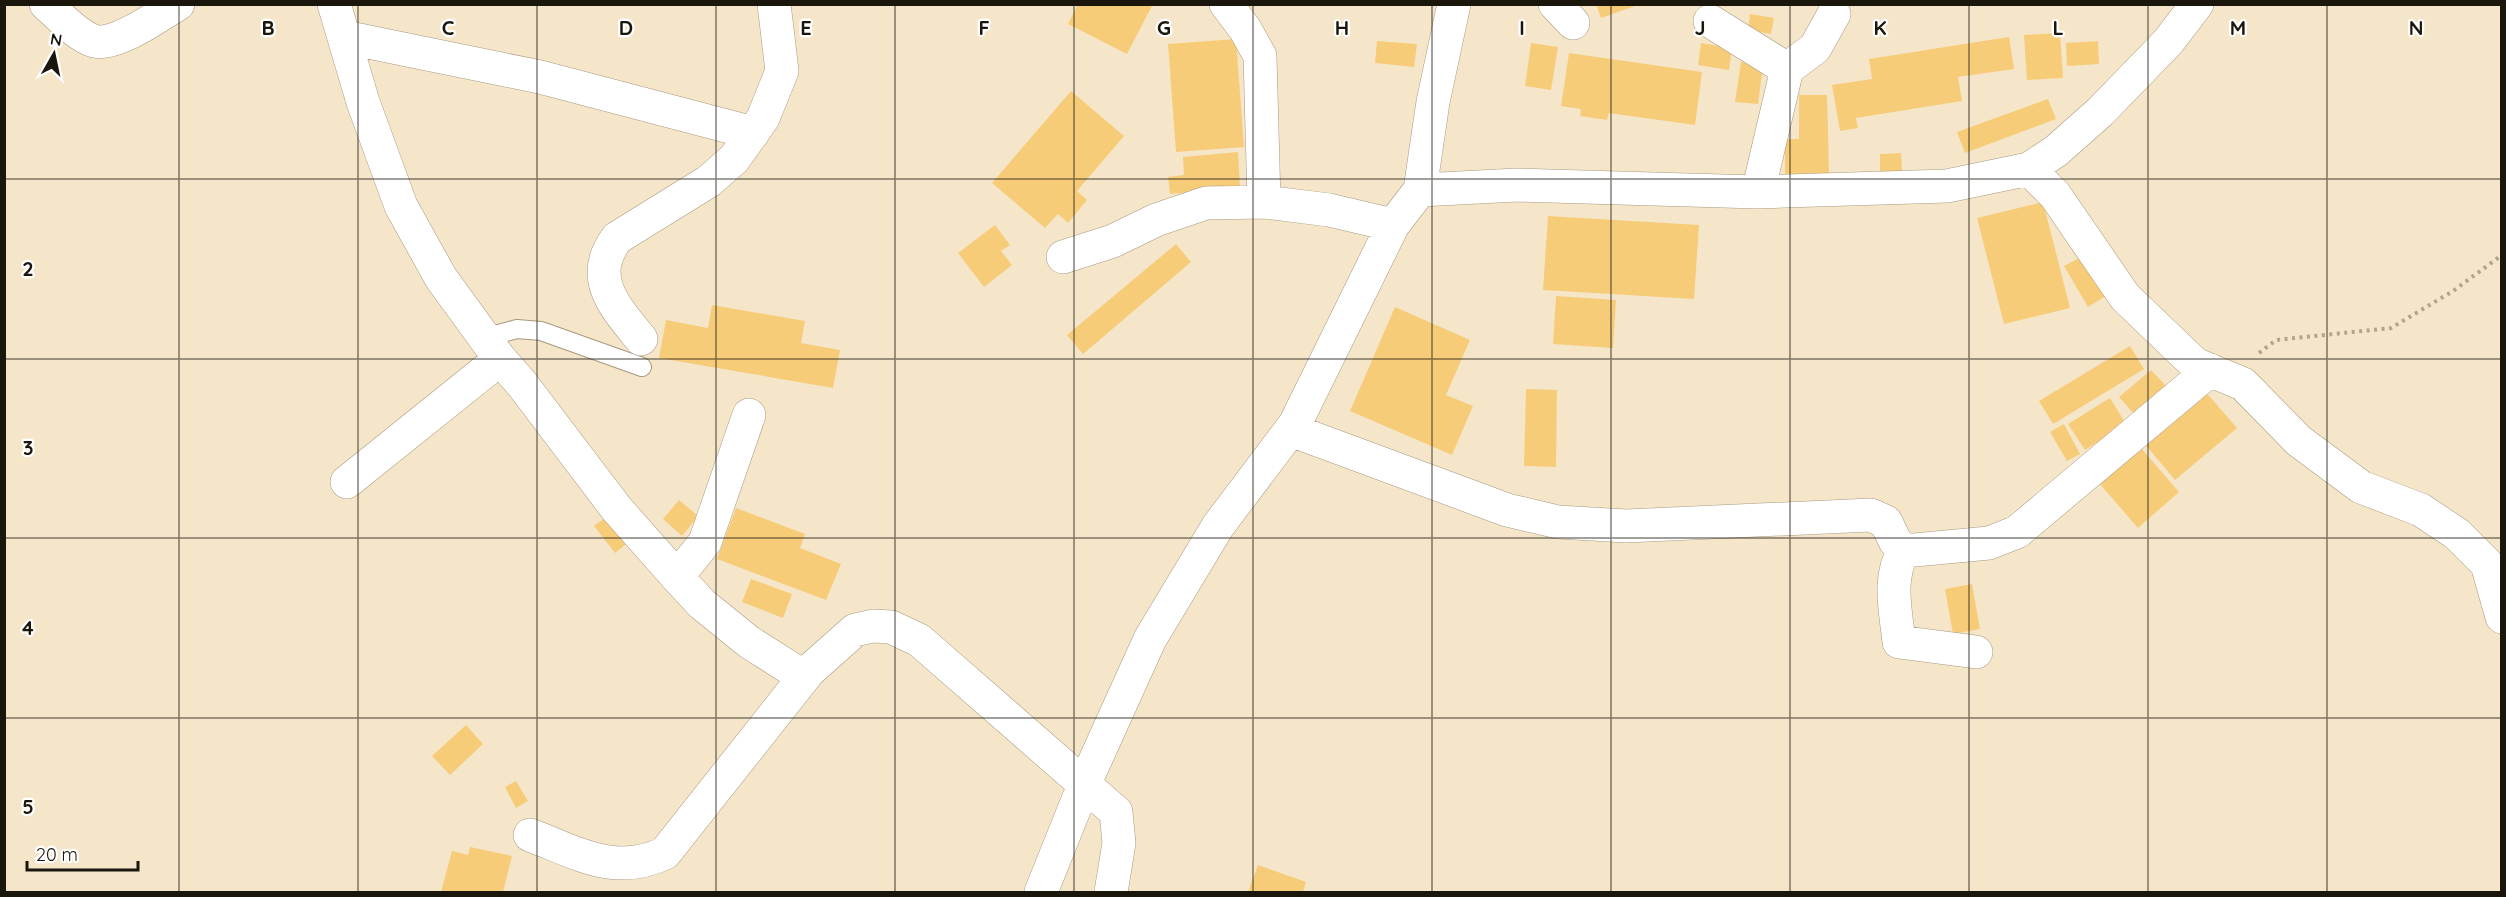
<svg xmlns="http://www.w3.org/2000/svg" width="2506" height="897" font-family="Quicksand,sans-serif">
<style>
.building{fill:#f7cc79}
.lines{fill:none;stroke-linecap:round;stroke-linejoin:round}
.lane-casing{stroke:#a7997f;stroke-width:20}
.street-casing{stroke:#a7997f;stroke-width:34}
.path{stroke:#b1a58e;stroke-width:4;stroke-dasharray:3 4.5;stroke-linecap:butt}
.lane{stroke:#fff;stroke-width:18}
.street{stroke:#fff;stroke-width:33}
.grid{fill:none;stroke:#1b160c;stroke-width:1.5;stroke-opacity:0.55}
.grid-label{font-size:20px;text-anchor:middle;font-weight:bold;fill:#1b160c;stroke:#fff;stroke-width:4.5;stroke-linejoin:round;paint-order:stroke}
</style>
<rect width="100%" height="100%" fill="#f5e6ca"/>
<path class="building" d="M1078 4H1153L1127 54 1068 24Z
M1596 4H1635V6L1601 18Z
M1750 14 1774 18 1771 34 1748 30Z
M2060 33 2063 78 2027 80 2024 35Z
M2009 37 2014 69 1958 77 1962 101 1856 118 1858 128 1840 131 1832 85 1872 79 1869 59Z
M1236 39 1244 147 1176 152 1168 44Z
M1377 41 1417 44 1414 67 1375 63Z
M2098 41 2099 64 2067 66 2066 43Z
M1531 43 1558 47 1551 90 1525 86Z
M1701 43 1732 48 1729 70 1698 65Z
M1569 53 1702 72 1695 125 1609 113 1607 120 1580 116 1581 109 1561 106Z
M1741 62 1763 65 1758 104 1735 102Z
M1071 91 1124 136 1077 191 1087 200 1068 223 1058 214 1045 228 992 183Z
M1799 95H1827L1829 173 1785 174V139H1799Z
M2048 99 2056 119 1965 153 1957 132Z
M1238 152 1240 188 1170 194 1168 177 1184 175 1183 157Z
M1901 153 1902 171H1880V154Z
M2043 202 2070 308 2004 324 1977 218Z
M1548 216 1699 225 1694 299 1543 290Z
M995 225 1010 245 1001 251 1012 265 984 287 958 253Z
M1176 244 1191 262 1083 354 1067 335Z
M2083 256 2106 296 2088 307 2064 266Z
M1556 296 1616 300 1613 348 1553 344Z
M712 305 805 321 801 343 840 350 833 388 659 358 666 320 708 328Z
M1395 307 1470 340 1446 395 1473 406 1452 455 1350 411Z
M2130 346 2144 369 2053 424 2039 401Z
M2151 370 2168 388 2136 416 2119 397Z
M1526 389 1557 390 1556 467 1524 466Z
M2204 390 2237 428 2175 480 2143 442Z
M2110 398 2126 424 2085 450 2068 424Z
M2064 424 2080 454 2067 461 2050 432Z
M2141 448 2179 492 2138 528 2099 483Z
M679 500 698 516 682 536 663 519Z
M736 508 805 534 800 548 841 564 826 600 717 559Z
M609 515 630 541 615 553 594 526Z
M751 579 792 594 783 618 742 602Z
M1972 584 1980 629 1953 634 1945 589Z
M466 725 483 744 450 775 432 756Z
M516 781 528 801 516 808 505 787Z
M470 847 512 856 503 892H441L452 851 468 855Z
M1258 865 1306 882 1303 892H1248Z"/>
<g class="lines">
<g class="lane-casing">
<path id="lane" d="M484 338 517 329 541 331 642 367"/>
</g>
<g class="street-casing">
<path id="street" d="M46 4C60 16 77 36 94 41 116 47 159 15 178 4
M334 4 363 102 401 206 441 278 500 359 522 384 616 508 677 577 702 604 749 642 804 677
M1226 4 1245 29 1260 56 1264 202
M1555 4 1573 23
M1710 21 1787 69
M344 37 540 77 753 133
M2029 169 2055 195 2125 297 2195 364 2243 384 2299 441 2361 487 2421 510 2457 534 2487 564 2502 617
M1420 190 1517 185 1758 192 1947 186 2029 169 2056 151 2100 112 2168 42 2197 4
M1758 192 1787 69 1815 48 1834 14
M1063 257 1113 241 1156 220 1206 203 1264 202 1329 210 1393 225
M641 339C615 307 587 278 617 238L709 181 734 159 763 118 782 71 774 4
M1291 430 1507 510 1558 522 1626 526 1871 515 1886 522 1895 541 1904 551 1989 543 2017 532 2210 370
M347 482 500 359
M1904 551C1887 577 1896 613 1899 642L1976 652
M677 577 705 542 749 415
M530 835C578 853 615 877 665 853L809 671 855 630 873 626 891 627 919 640 1116 812 1119 843 1111 892
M1041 892 1084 785 1150 639 1218 526 1295 424 1393 225 1420 190 1433 102 1454 4"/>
</g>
<path class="path" d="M2259 353 2276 340 2391 328 2453 291 2502 255"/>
<use href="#lane" class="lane"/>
<use href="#street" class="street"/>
</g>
<path class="grid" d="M179 4V892M358 4V892M537 4V892M716 4V892M895 4V892M1074 4V892M1253 4V892M1432 4V892M1611 4V892M1790 4V892M1969 4V892M2148 4V892M2327 4V892M4 179H2502M4 359H2502M4 538H2502M4 718H2502"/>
<g class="grid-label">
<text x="268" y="35">B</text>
<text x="448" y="35">C</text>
<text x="626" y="35">D</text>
<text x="806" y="35">E</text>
<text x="984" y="35">F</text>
<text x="1164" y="35">G</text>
<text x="1342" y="35">H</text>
<text x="1522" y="35">I</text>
<text x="1700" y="35">J</text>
<text x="1880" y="35">K</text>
<text x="2058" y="35">L</text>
<text x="2238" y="35">M</text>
<text x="2416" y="35">N</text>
<text x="28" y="276">2</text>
<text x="28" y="455">3</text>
<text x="28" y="635">4</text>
<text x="28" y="814">5</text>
</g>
<rect width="2506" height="897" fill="none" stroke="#1b160c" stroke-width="12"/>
<g transform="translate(54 54) rotate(9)" stroke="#ffffff" stroke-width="4.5" paint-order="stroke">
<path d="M0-4.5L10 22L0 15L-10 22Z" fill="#1b160c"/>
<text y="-9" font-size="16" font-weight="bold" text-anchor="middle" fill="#1b160c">N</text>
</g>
<path d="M27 861v9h111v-9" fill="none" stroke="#1b160c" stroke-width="3"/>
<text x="36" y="861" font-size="18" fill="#1b160c" stroke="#ffffff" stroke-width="4.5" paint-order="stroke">20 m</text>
</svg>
